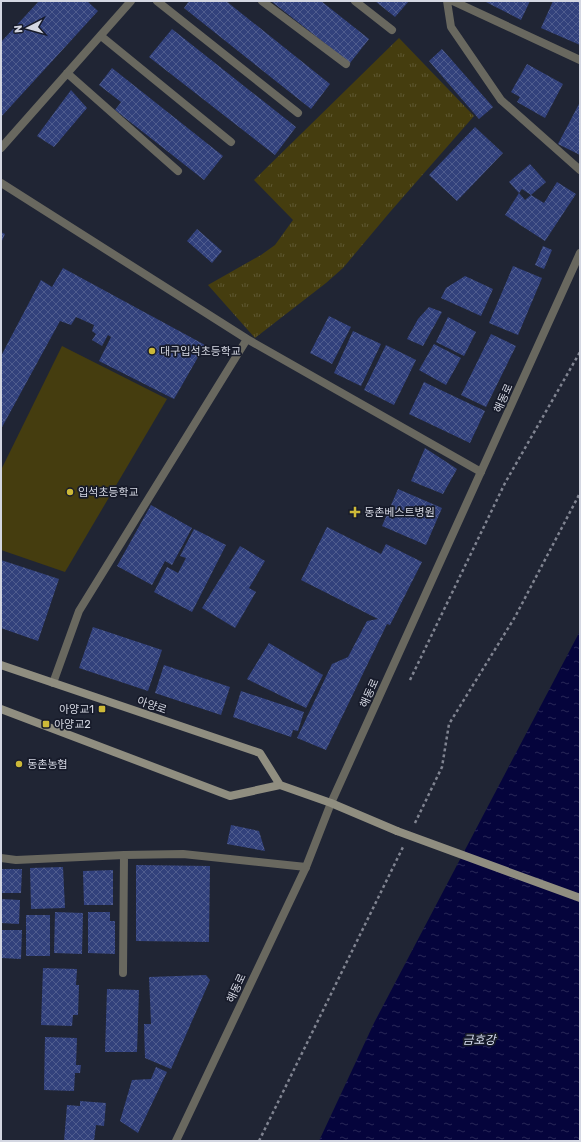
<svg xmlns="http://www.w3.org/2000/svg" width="581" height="1142" font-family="Rubik,'Noto Sans KR',sans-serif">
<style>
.grass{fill:url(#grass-tufts)}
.green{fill:#453d0f}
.water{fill:url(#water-ripples)}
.building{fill:url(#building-cross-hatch)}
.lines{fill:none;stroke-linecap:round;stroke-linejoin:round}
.path{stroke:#808491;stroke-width:2.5;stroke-dasharray:3 3;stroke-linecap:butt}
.service{stroke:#69685f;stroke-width:8}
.minor{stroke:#69685f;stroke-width:8}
.tertiary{stroke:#69685f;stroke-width:8}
.secondary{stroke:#908e80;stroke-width:8}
.secondary-bridge{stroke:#908e80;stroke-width:8}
.poi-dot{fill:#cdb938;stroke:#171b2a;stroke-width:1.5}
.labels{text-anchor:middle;stroke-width:3.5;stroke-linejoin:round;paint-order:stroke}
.poi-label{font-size:11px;fill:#d4d7e2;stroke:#171b2a;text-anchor:start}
.street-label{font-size:11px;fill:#d4d7e2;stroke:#171b2a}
.water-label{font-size:12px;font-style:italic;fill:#d8def1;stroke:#171b2a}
</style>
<defs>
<pattern id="grass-tufts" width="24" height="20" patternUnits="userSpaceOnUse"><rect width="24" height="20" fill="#453d0f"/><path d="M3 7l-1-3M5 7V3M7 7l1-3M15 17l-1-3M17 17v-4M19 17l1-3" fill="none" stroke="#5f5832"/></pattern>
<pattern id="water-ripples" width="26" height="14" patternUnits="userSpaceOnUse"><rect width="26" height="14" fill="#05043c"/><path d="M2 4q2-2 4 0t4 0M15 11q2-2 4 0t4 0" fill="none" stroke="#292858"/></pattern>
<pattern id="building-cross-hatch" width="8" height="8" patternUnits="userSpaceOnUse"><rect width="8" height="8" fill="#32417c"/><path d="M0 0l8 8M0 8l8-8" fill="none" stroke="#4f5c8e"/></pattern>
</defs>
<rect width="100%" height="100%" fill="#202534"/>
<path class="grass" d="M399 38 474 116 390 212 343 268 326 283 255 338 208 285 261 255 275 245 293 220 254 180Z"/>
<path class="green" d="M62 346 167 399 65 572 1 550V470Z"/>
<path class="water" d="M580 631V1141H319L374 1023Z"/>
<path class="building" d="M39 1H87L98 11 1 117V42Z
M189 1H226L330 84 311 109 184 8Z
M271 1H321L369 39 350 63Z
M375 1H409L395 17Z
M484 1H530L521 20Z
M553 1H580V45L541 28Z
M172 29 296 127 275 155 149 57Z
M442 49 493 107 479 119 429 61Z
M527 64 563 84 545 118 517 102 520 97 511 92Z
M112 68 223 156 204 180 115 110 121 102 99 85Z
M71 90 87 108 54 147 37 136Z
M580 102V155L558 144Z
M475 127 503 153 457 201 429 175Z
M530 164 546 182 531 195 522 189 519 193 509 182Z
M557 182 576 194 545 241 505 215 519 193 525 200 531 195 544 203Z
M197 229 222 251 212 263 187 241Z
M1 232 5 234 1 243Z
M543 246 552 250 544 269 535 265Z
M513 266 542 278 518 335 489 323Z
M63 268 205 345 174 399 99 361 111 337 108 335 102 346 92 340 96 334 92 331 94 325 76 317 71 325 60 321 1 429V356L41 280 52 287Z
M465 276 493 289 481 316 441 298 446 288Z
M429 307 442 312 423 346 407 339 418 319Z
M329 316 351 327 332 364 310 353Z
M448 317 476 332 464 356 436 342Z
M353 331 381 344 361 386 334 373Z
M491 334 516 346 486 407 461 395Z
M434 344 461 358 446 385 419 370Z
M386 345 416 360 394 405 364 390Z
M424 382 485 411 470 443 409 414Z
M425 448 457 469 443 494 411 481Z
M398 489 442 508 426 545 382 526Z
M151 505 192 528 172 565 165 561 152 585 117 566Z
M327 527 381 554 386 544 422 562 390 625 387 624 326 750 297 738 332 664 348 657 367 621 378 619 301 580Z
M194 529 226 545 192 612 154 592 167 567 178 573 186 558 180 556Z
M240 546 265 561 249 588 256 592 235 628 202 608Z
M1 560 59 579 38 641 1 628Z
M93 627 162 650 148 691 79 668Z
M269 643 323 675 306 708 247 679Z
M164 665 230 687 221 715 155 693Z
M241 691 304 712 298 731 293 730 291 737 233 717Z
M231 825 259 831 265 851 227 844Z
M136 865 210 866 209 942 136 941Z
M63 867 65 908 31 909 30 868Z
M1 869H22L21 893H1Z
M113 870V905H84L83 871Z
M1 899 20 900 19 924 1 923Z
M55 912 83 913 82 954 54 953Z
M88 912H110V921H115V954L88 953Z
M26 915H50V956H26Z
M1 930H22L21 959 1 958Z
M43 968 77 969 76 985H79L78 1015H73L72 1026 41 1025Z
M206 975 210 980 171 1069 145 1058 144 1024H151L149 977Z
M107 989 139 990 137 1052H105Z
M45 1037 77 1038 76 1065H81L80 1073H75L74 1091 44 1090Z
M156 1067 167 1072 138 1133 120 1121 132 1080 151 1079Z
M80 1101 106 1103 104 1126 96 1125 94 1141H64L67 1105 80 1106Z"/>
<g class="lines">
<path class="path" d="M410 680 505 483 580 352
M415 823 442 767 449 724 515 617 580 493
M259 1141 403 847"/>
<path class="service" d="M1 858 16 860 124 855 183 854 306 867
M123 973 124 855"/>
<path class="minor" d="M157 1 298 113
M262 1 346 64
M355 1 392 30
M447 1 451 27 501 100 580 170
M453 1 580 60
M101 36 231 142
M67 73 178 171
M1 148 131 1
M1 183 247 339
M53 683 79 611 247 339 481 472"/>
<path class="tertiary" d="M176 1141 306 867 331 803 580 253"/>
<path class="secondary" d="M1 665 260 753 280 785
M1 709 230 796 280 785 331 803 397 831"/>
<path class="secondary-bridge" d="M397 831 580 898"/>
</g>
<g class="poi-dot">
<circle cx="152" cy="351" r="4"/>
<circle cx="70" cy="492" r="4"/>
<path d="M353 506h4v4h4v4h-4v4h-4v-4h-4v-4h4z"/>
<rect x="98" y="705" width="8" height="8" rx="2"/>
<rect x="42" y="720" width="8" height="8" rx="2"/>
<circle cx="19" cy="764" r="4"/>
</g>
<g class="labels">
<g class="poi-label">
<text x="160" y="355">대구입석초등학교</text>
<text x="78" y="496">입석초등학교</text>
<text x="364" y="516">동촌베스트병원</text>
<text x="94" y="713" text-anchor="end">아양교1</text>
<text x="54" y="728">아양교2</text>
<text x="27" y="768">동촌농협</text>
</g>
<g class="street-label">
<text transform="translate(503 398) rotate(-66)" y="4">해동로</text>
<text transform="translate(369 693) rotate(-66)" y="4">해동로</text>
<text transform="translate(152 705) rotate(19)" y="4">아양로</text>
<text transform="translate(236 988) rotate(-65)" y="4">해동로</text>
</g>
<g class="water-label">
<text x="479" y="1044">금호강</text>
</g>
</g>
<rect width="581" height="1142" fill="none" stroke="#d4d7e2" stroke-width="4"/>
<g transform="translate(28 28) rotate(264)" stroke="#171b2a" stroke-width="3" paint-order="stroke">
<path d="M0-3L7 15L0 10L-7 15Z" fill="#d4d7e2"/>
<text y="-6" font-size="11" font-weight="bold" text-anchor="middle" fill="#d4d7e2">N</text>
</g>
</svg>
